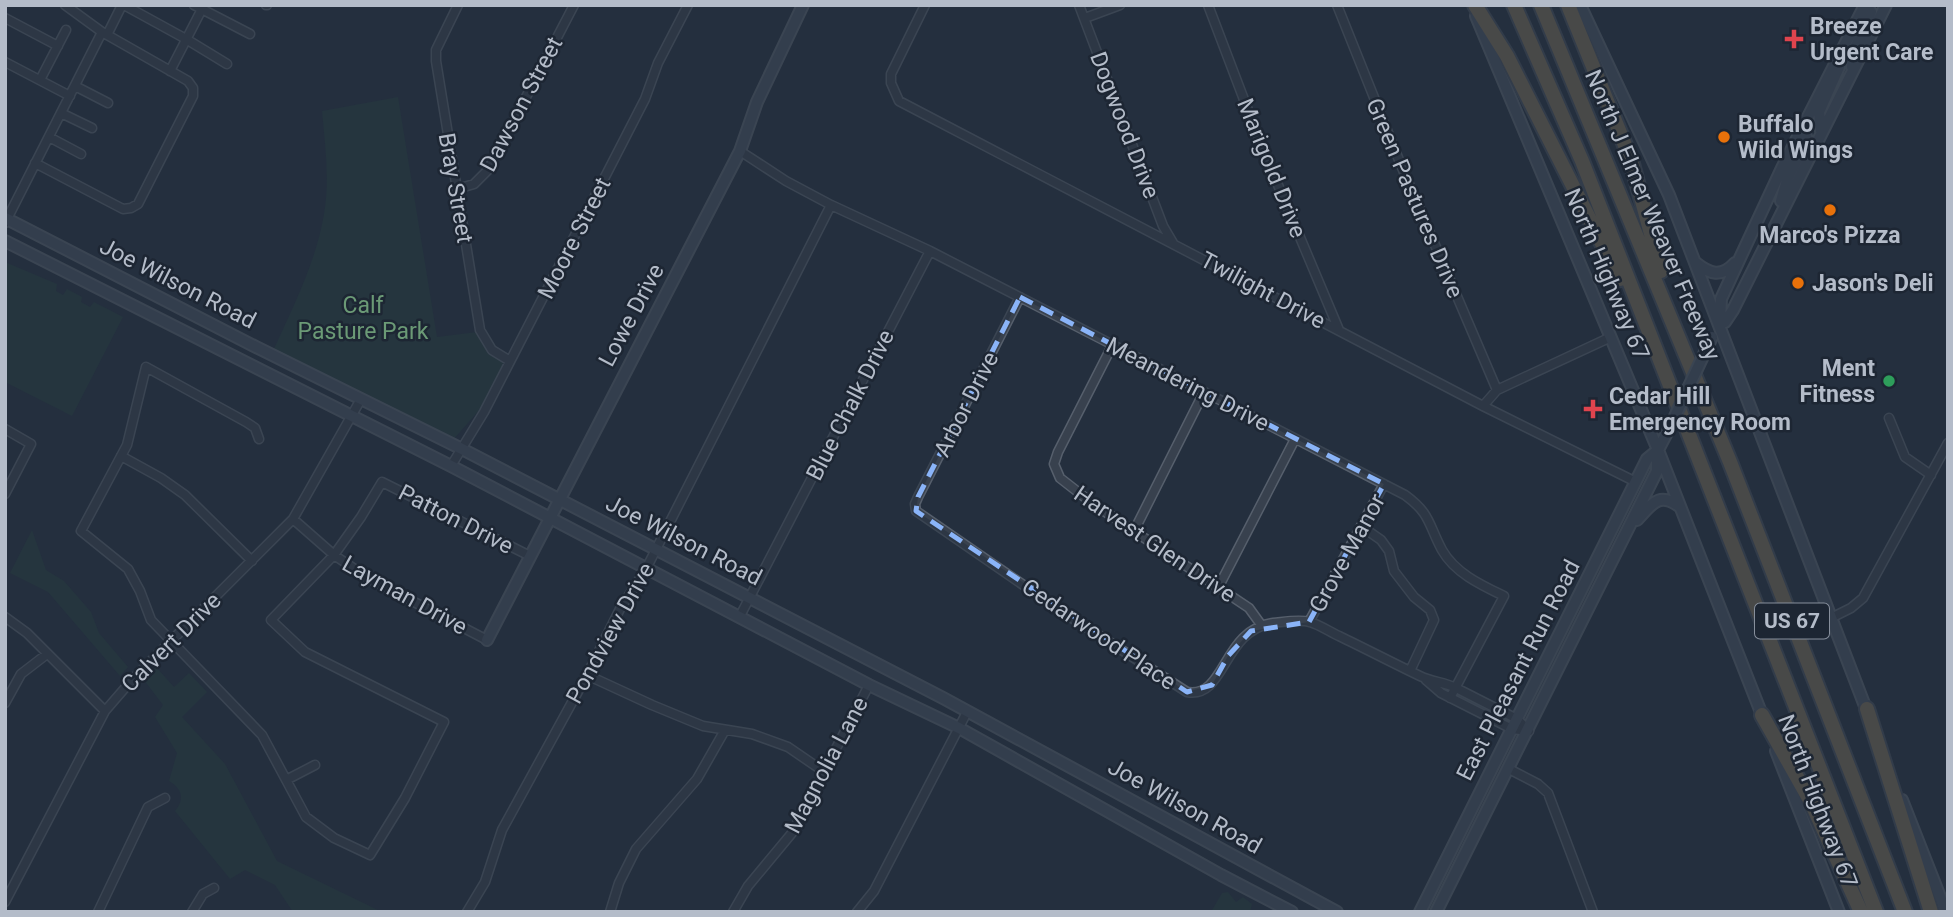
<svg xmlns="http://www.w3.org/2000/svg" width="1953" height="917" font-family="Roboto,sans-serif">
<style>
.green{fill:#263c3f}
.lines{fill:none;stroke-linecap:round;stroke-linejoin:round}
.street-casing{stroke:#565f6c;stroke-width:11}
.secondary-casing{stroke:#565f6c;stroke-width:14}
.highway-casing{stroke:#434c59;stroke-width:18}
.street{stroke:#38414e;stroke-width:8}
.secondary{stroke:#465061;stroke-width:10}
.highway{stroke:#746855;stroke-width:14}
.secondary-bridge-casing{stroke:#565f6c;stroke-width:14;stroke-linecap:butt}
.secondary-bridge{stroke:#465061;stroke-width:10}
.marked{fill:none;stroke:#8ab4f8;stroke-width:5;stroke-dasharray:14 9;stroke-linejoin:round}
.health-dot{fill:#e0444e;stroke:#1d2633;stroke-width:2.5}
.food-dot{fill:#e8710a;stroke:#1d2633;stroke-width:2.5}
.leisure-dot{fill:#2e9e5b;stroke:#1d2633;stroke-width:2.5}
.labels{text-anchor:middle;stroke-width:5;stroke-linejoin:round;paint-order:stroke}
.shield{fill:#1d2633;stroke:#878f9c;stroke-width:2}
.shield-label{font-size:21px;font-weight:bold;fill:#b4bcc9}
.poi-label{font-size:23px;font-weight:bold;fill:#b4bcc9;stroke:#1d2633;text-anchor:start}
.street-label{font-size:23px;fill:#b4bcc9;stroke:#1d2633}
.park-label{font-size:23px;fill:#6b9a76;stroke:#1d2633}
</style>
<rect width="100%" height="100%" fill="#242f3e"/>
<path class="green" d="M398 97 437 337 477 332 502 361 504 366 482 407 452 441 273 351C293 307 316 262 324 214 330 180 325 145 322 111Z
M5 262 57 284 56 291 63 295 67 289 82 297 81 302 90 307 94 302 123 317 72 416 5 382Z
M32 530 46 570 64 581 91 612 99 633 128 667 120 676 48 592 10 573Z
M156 667 174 687 189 673 207 692 182 717 225 764 277 861 382 912H293L275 885 245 870 230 879 175 811C185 800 182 788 169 781L177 753 155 717 163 705 144 680Z
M1228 892 1236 902 1243 897 1252 904 1250 912H1211L1222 893Z"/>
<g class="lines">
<g class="street-casing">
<path id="street" d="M124 5 186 39 227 64
M194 5 250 34
M266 5H267
M458 5 436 50V61L480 330 492 350 510 361
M925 5 891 74V83L899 101 1483 406 1636 482
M1079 5 1163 226 1173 243
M1208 5 1262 147 1339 330
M1337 5 1403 170 1497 390
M5 18 58 46
M1085 18 1120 5
M107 35 122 5
M5 62 70 96
M170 71 204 5
M40 80 66 30
M75 86 108 103
M61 113 92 128
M49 137 81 154
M740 151 786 181 831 205 930 251 1405 495C1431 514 1428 524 1442 550 1455 573 1481 585 1504 596L1450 698
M35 163 123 209 131 208 138 204 193 96V88L188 81 102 32
M457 189 474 184 488 170 574 5
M5 223 102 32 65 5
M1020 297 918 497 915 504 916 511 1061 611 1187 692C1226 699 1222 630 1273 623 1284 622 1299 619 1310 622 1320 625 1330 632 1339 636 1366 649 1393 663 1420 676 1432 682 1444 682 1456 688L1517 719 1529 731
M1112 346 1058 452 1054 464 1060 478 1092 503 1249 608 1262 626
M1483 406 1497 390 1611 337
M1889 418 1905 457 1931 475
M5 429 31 444 5 494
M259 439 255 428 246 422 146 367 127 445 81 531 128 569 140 591 151 620 262 735 306 817 334 838 370 855 405 798 444 722 305 652 271 620 334 555 361 517 382 482 530 556
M121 456 161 478 185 495 252 561
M451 466 484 412 572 241 645 99 658 63 688 5
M293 519 334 555 368 578 487 640
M1361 526 1381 540 1389 551 1394 571 1414 597 1430 610 1434 620 1410 671
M1135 529 1204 392
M1219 586 1295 439
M740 616 930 251
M5 617 27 633 105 711
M1831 618 1851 608 1863 598 1948 443
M1309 622 1384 484
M587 675 652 705 703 726 752 734 788 747 823 771
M1426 680 1441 693 1512 729 1529 731
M5 703 21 674 47 654
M1509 769 1538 784 1548 793 1593 912
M288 779 315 765
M5 902 105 711 131 681 293 519 361 399
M98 912 148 807 165 798
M192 912 203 894 214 888
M467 912 485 882 502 830 587 675 620 609 646 569 831 205
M610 912 619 883 636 849 697 779 725 730
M733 912 748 886 792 833 869 685
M857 912 874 891 967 712"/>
</g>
<g class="secondary-casing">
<path id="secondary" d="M1580 5 1669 195 1868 714
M1476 16 1658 450 1764 720
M1852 67 1854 50 1871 12 1865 6
M1821 131 1819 112 1839 67
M1781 201 1787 180 1807 140 1803 126
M5 218 256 347 460 448 943 698 1337 912
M5 241 451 466 869 685 959 728 1221 875 1292 912
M1696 263C1710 274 1721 278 1735 263
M1720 322 1721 299 1740 258 1782 168 1865 5
M1719 324 1725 322 1733 310 1886 5
M1637 520C1652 504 1659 491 1680 507
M487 640 740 151 757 102 803 5
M1776 751 1839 912
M1902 800 1946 912
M1420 912 1647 459 1658 450 1670 427
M1436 912 1657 471V456"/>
</g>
<g class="highway-casing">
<path id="highway" d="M1475 5 1507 56 1620 279
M1514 5 1582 161 1876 912
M1541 5 1730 462 1905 912
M1568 5 1631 160 1661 271
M1867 709 1931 912
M1762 715 1811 802 1861 912"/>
</g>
<use href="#street" class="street"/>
<use href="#secondary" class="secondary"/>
<use href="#highway" class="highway"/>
<g class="secondary-bridge-casing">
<path id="secondary-bridge" d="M1670 427 1712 337"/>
</g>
<use href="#secondary-bridge" class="secondary-bridge"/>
</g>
<path d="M0 0H1953V917H0ZM1020 297 1384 484 1309 622 1251 631 1228 656 1212 685 1187 692 916 511 918 497Z" fill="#242f3e" fill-opacity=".55" fill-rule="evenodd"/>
<path class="marked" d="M1020 297 1384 484 1309 622 1251 631 1228 656 1212 685 1187 692 916 511 918 497Z"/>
<g class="health-dot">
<path d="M1790.5 28.5h7v7h7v7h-7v7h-7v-7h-7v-7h7z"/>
<path d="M1589.5 398.5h7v7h7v7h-7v7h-7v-7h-7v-7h7z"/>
</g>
<g class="food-dot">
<circle cx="1724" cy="137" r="7"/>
<circle cx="1830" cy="210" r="7"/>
<circle cx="1798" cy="283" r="7"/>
</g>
<circle class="leisure-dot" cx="1889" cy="381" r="7"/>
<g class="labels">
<rect class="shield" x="1755" y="603.5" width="74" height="35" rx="5"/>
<g class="shield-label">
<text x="1792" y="628">US 67</text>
</g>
<g class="poi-label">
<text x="1810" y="34">Breeze<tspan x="1810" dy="26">Urgent Care</tspan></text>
<text x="1738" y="132">Buffalo<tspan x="1738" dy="26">Wild Wings</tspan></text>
<text x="1830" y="243" text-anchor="middle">Marco's Pizza</text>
<text x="1812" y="291">Jason's Deli</text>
<text x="1875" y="376" text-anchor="end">Ment<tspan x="1875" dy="26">Fitness</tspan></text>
<text x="1609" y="404">Cedar Hill<tspan x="1609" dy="26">Emergency Room</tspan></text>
</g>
<g class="street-label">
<text transform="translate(521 104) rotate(-62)" y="8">Dawson Street</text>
<text transform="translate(1125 125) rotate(69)" y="8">Dogwood Drive</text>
<text transform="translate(1272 168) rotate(68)" y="8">Marigold Drive</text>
<text transform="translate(456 188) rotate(80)" y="8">Bray Street</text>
<text transform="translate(1415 198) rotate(67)" y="8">Green Pastures Drive</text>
<text transform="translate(1653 215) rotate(67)" y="8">North J Elmer Weaver Freeway</text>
<text transform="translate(574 238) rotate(-63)" y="8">Moore Street</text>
<text transform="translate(1607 274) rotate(67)" y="8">North Highway 67</text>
<text transform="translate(178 283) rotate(27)" y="8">Joe Wilson Road</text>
<text transform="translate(1263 290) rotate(28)" y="8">Twilight Drive</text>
<text transform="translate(631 315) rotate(-62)" y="8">Lowe Drive</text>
<text transform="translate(1188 384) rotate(27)" y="8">Meandering Drive</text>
<text transform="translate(966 404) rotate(-63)" y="8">Arbor Drive</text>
<text transform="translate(850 405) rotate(-63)" y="8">Blue Chalk Drive</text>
<text transform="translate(456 519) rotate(27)" y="8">Patton Drive</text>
<text transform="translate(684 540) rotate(27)" y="8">Joe Wilson Road</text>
<text transform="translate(1155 544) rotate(34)" y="8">Harvest Glen Drive</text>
<text transform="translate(1347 553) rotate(-61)" y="8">Grove Manor</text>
<text transform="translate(405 595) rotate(29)" y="8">Layman Drive</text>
<text transform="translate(610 633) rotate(-61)" y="8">Pondview Drive</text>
<text transform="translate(1099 634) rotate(34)" y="8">Cedarwood Place</text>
<text transform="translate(171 642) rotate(-45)" y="8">Calvert Drive</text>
<text transform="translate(1518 670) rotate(-63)" y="8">East Pleasant Run Road</text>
<text transform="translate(826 765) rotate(-62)" y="8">Magnolia Lane</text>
<text transform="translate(1818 801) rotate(69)" y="8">North Highway 67</text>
<text transform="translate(1185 806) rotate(29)" y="8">Joe Wilson Road</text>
</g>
<g class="park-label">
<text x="363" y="313">Calf<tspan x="363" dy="26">Pasture Park</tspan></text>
</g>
</g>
<rect width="1953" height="917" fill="none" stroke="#b4bcc9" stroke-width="14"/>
</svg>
